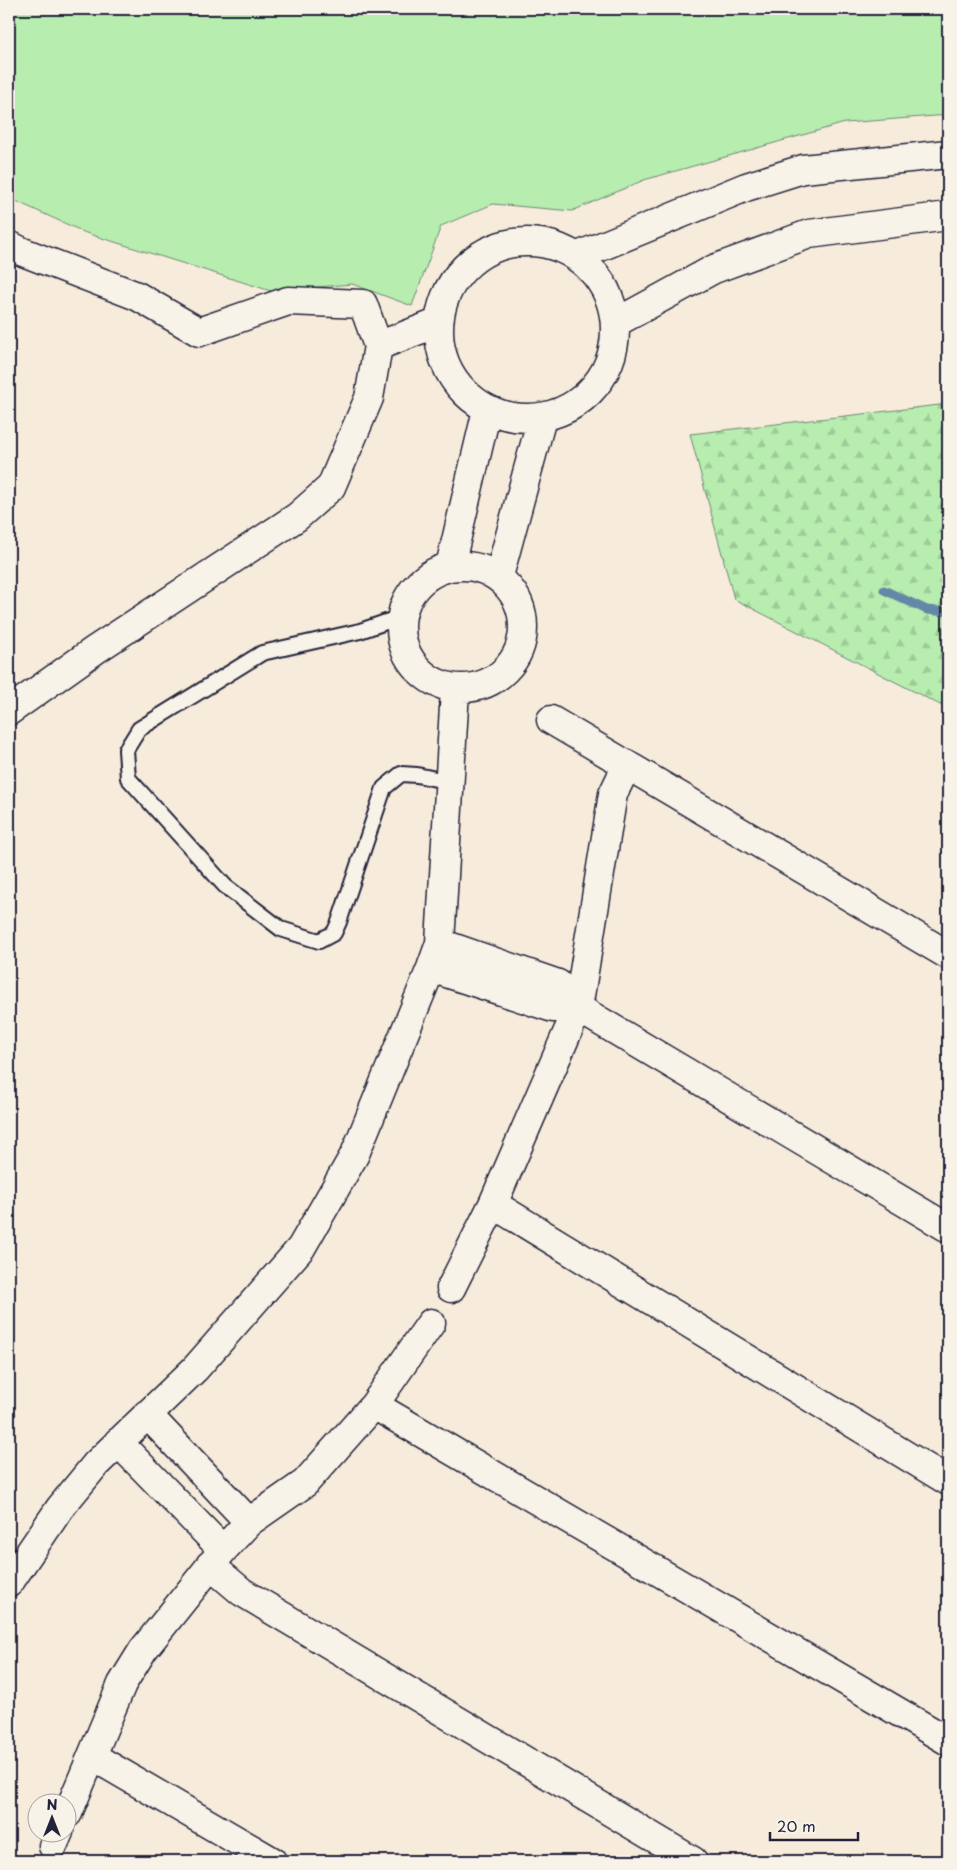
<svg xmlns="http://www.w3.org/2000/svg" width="957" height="1870" font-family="'Playpen Sans',sans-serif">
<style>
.grass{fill:#b7edaf;stroke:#6c8875}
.forest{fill:url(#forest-firs);stroke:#6c8875}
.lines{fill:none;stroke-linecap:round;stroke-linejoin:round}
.stream{stroke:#6387a7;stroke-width:9}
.lane-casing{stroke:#22223b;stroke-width:18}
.street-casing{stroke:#22223b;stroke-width:31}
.secondary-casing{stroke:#22223b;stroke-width:31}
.lane{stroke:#f7f3e8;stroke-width:14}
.street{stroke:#f7f3e8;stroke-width:28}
.secondary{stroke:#f7f3e8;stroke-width:28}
</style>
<defs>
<pattern id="forest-firs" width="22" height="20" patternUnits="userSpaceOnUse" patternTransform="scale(1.25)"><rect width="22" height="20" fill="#b7edaf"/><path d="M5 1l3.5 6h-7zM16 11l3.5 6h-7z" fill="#9dcb97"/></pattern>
</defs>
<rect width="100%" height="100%" fill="#f7ecdb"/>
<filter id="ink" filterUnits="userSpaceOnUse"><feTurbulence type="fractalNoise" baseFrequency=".02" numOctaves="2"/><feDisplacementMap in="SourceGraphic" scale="10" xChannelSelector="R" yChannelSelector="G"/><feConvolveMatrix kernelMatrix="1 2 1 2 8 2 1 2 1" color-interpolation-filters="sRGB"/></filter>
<g filter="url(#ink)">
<path class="grass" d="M9 9H948V115L845 123 644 180 572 211 493 204 441 226 412 306 352 284 271 291 86 233 9 198Z"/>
<path class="forest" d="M948 404V709L734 599 690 434Z"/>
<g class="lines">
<path class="stream" d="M884 590 927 610 948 612"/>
<g class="lane-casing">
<path id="lane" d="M400 617 360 631 262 653 139 729 126 750 128 778 225 886 281 929 319 941 334 933 339 922 384 788 401 774 417 775 450 782"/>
</g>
<g class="street-casing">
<path id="street" d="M9 245 23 252 137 296 199 332 288 301 363 304 378 346 369 398 331 487 297 517 95 650 9 711
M378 346 437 323
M401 627a61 61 0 1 1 122 0a61 61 0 1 1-122 0Z
M551 720 948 955
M440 943 558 984 578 1008 948 1228
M431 968 553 1008H578
M493 1204 948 1481
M451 1288 493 1204 578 1008 613 794 627 765
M374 1405 948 1741
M147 1414 249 1522
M118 1442 223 1550
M210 1565 242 1592 693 1861
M9 1583 60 1508 96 1464 195 1369 301 1248 355 1154 431 968 440 943 455 690
M92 1756 272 1861
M68 1813 122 1684 143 1650 223 1550 249 1522 305 1483 374 1405 431 1323
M53 1846 59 1832"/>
</g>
<g class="secondary-casing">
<path id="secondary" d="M439 330a88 88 0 1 1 176 0a88 88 0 1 1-176 0Z
M578 256 746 187 803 169 948 154
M617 322 714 269 809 234 948 216
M450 566 487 410
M499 576 542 418"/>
</g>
<use href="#lane" class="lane"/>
<use href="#street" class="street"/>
<use href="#secondary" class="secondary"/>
</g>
</g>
<rect width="957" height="1870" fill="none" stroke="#f7f3e8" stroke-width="30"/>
<rect x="15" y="15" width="927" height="1840" fill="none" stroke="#22223b" stroke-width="2" filter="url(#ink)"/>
<g transform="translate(52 1818)"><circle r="24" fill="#f7f3e8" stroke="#a29fa3"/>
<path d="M0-4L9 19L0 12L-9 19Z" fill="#22223b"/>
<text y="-8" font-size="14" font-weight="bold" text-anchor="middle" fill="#22223b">N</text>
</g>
<path d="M770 1832v8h88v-8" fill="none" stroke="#22223b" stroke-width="2.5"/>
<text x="777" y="1832" font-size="15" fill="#22223b" stroke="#f7f3e8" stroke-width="4" paint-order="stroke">20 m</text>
</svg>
